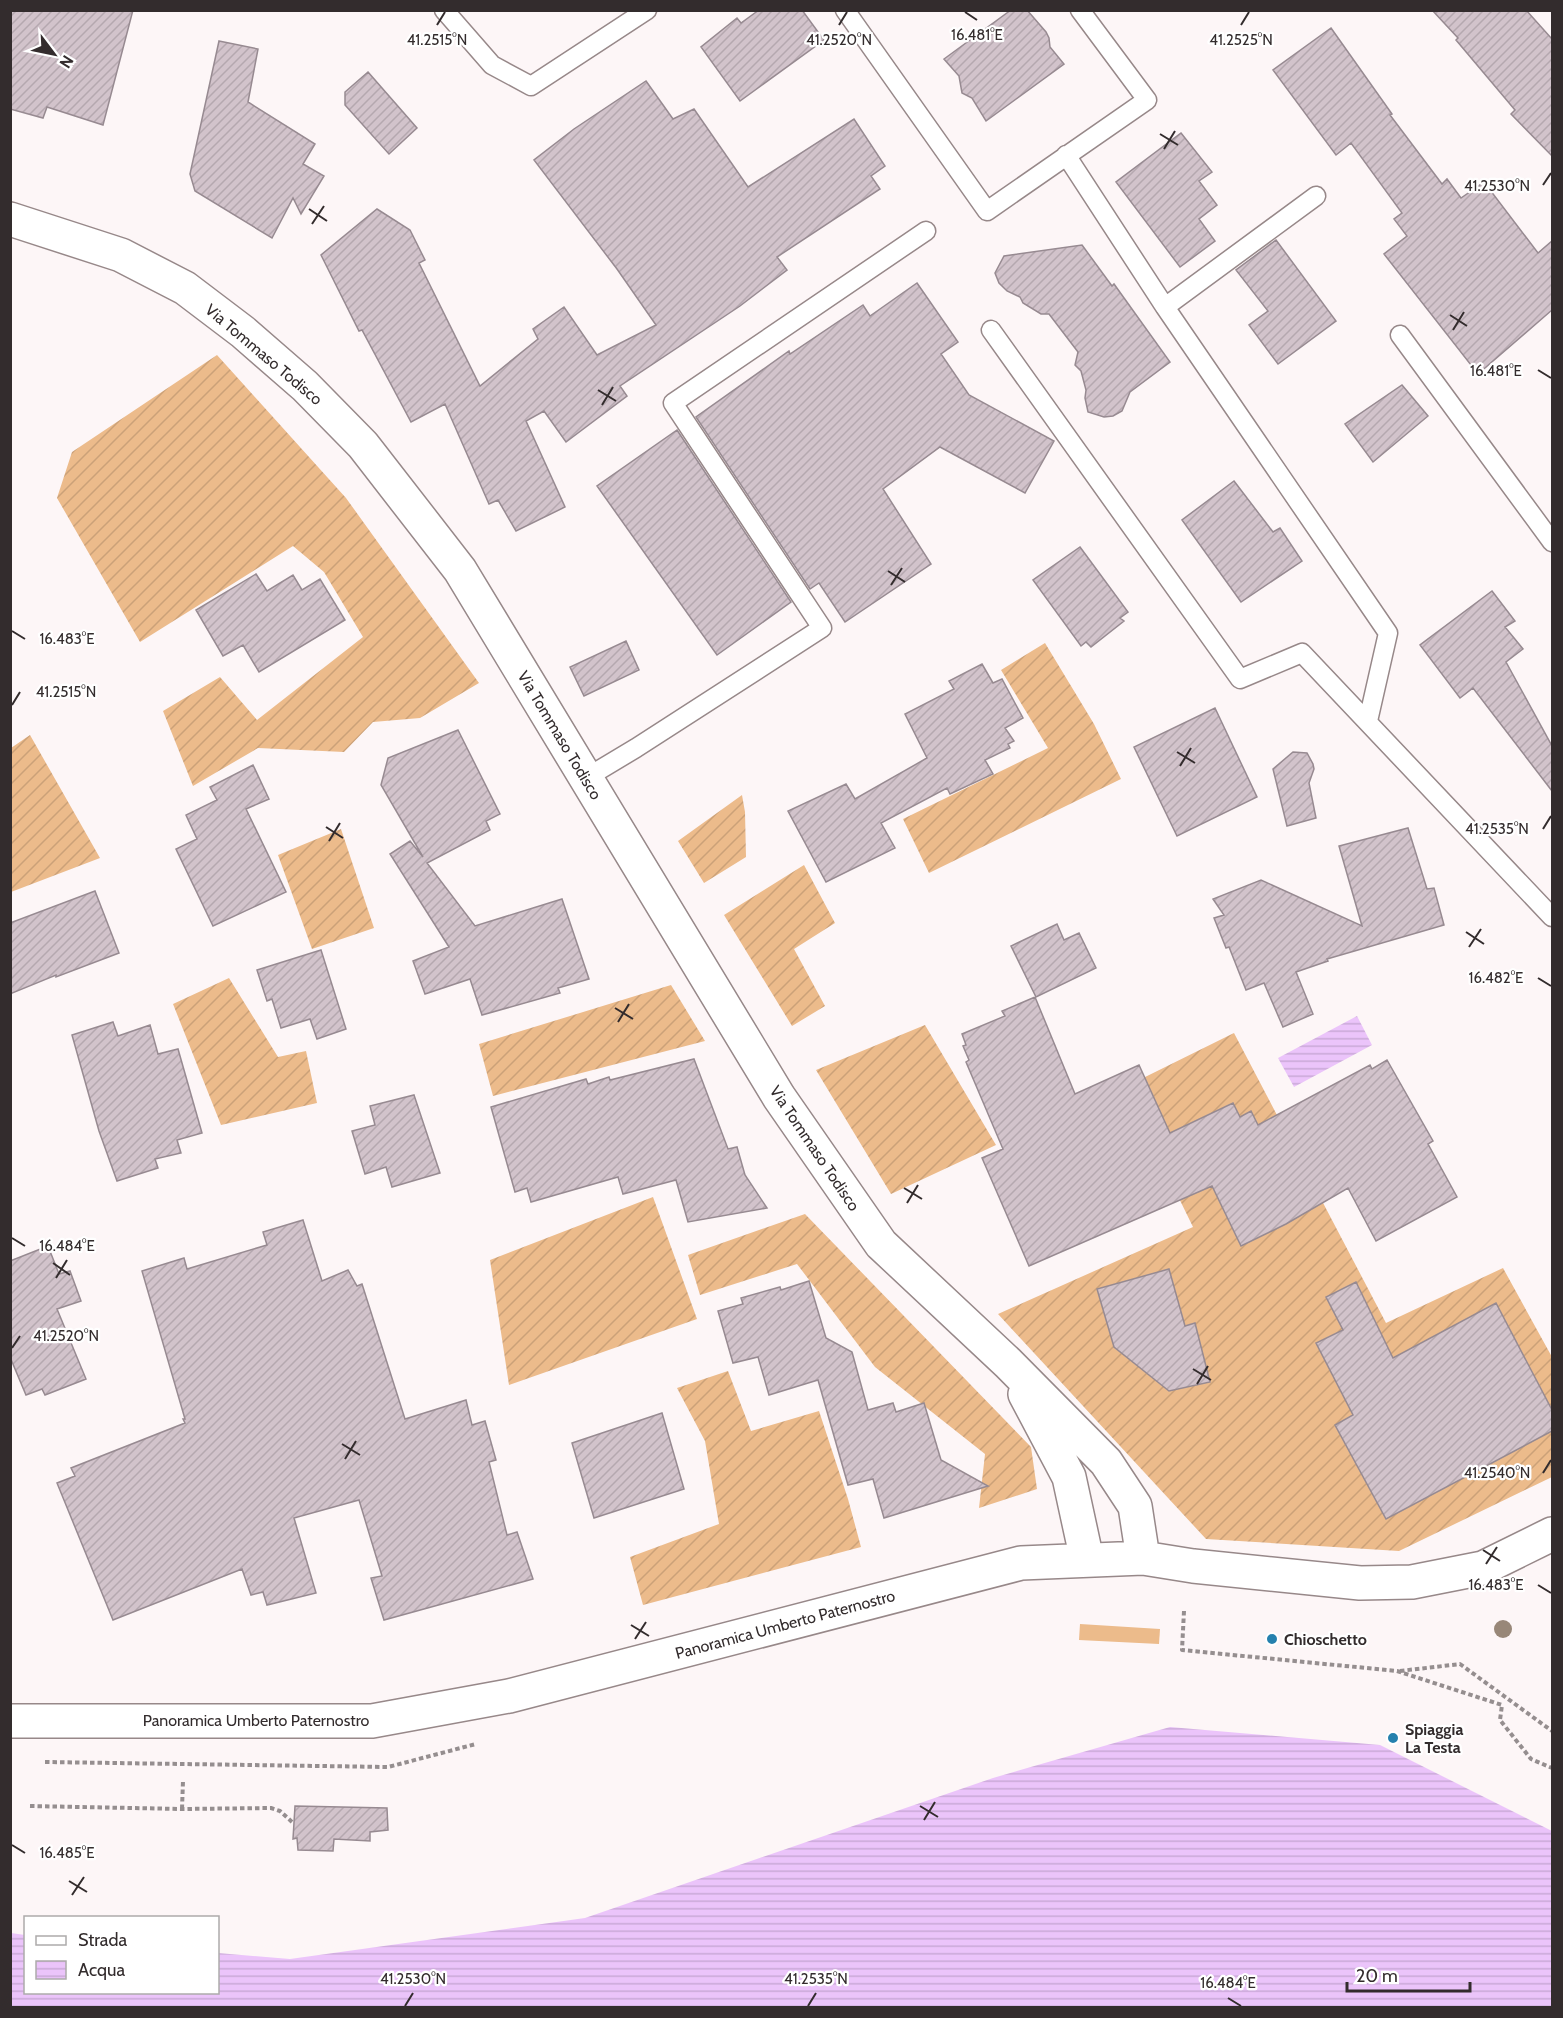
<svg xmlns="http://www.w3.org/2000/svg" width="1563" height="2018" font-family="Cabin,sans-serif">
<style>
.grass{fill:#ecbb8b}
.garden{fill:url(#garden-furrows);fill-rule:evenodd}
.water{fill:url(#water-rules)}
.building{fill:url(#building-hatch);stroke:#978a91;stroke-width:1.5}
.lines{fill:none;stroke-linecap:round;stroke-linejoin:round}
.lane-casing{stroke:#978889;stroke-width:21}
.street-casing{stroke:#978889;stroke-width:36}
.path{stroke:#958e8f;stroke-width:4;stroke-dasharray:4.5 3;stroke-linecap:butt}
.lane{stroke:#fff;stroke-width:18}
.street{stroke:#fff;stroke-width:33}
.tree{fill:#988778}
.ticks{fill:none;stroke:#332c2d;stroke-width:2}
.poi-dot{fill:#2581ae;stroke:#fff;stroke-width:2}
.labels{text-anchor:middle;stroke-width:4.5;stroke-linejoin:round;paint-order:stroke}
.street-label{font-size:16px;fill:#332c2d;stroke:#fff}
.poi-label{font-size:16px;font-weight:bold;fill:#332c2d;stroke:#fff;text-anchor:start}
.ticks-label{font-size:15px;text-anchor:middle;fill:#332c2d;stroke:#fff;stroke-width:4.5;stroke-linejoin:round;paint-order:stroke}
</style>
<defs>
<pattern id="garden-furrows" width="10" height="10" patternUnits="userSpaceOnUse" patternTransform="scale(1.5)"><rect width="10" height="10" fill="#ecbb8b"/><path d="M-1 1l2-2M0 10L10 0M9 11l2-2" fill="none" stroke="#cba178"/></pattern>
<pattern id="water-rules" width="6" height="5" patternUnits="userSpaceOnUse" patternTransform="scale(1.5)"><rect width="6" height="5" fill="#ebc4fa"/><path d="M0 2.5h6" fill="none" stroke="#caa9d7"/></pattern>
<pattern id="building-hatch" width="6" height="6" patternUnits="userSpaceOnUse" patternTransform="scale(1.5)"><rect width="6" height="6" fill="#d2c3cb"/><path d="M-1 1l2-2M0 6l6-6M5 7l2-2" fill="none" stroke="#b5a8af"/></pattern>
</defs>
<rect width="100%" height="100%" fill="#fdf6f7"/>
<path class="grass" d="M1080 1624 1160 1629 1159 1644 1079 1640Z"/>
<path class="garden" d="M217 355 346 498 479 683 420 718 373 722 344 752 258 748 193 786 163 711 220 677 257 720 363 637 324 572 293 546 140 642 57 498 72 452Z
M1045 643 1094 724 1121 779 929 873 903 819 1048 748 1001 670Z
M30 735 100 858 11 892V748Z
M742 795 745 812 746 857 704 883 678 841Z
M341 829 374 928 312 949 278 855Z
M804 865 835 923 794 949 825 1006 792 1026 724 915Z
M229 978 278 1057 306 1051 317 1103 221 1125 173 1004Z
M671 985 705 1041 493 1096 479 1044Z
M925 1025 996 1145 891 1194 816 1070Z
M1234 1033 1386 1323 1503 1268 1552 1357V1410L1496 1304 1463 1400 1495 1461 1552 1431V1477L1399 1551 1206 1539 998 1314 1193 1227 1132 1102 1137 1081ZM1233 1103 1240 1117 1251 1112 1291 1221 1241 1246 1225 1213 1231 1210 1180 1128ZM1169 1270 1185 1326 1194 1323 1210 1382 1169 1391 1114 1347 1097 1289ZM1326 1297 1391 1370 1316 1343 1343 1330ZM1365 1409 1441 1490 1386 1519 1335 1425Z
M653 1197 697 1319 509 1385 490 1260Z
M805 1214 1031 1447 1037 1489 979 1508 985 1454 875 1367 797 1264 700 1295 688 1255Z
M728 1371 751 1431 819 1411 848 1499 861 1547 643 1605 630 1557 719 1524 705 1441 677 1388Z"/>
<path class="water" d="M1357 1016 1372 1045 1294 1087 1278 1058Z
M1170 1727 1380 1745 1552 1831V2007H11V1933L25 1935 26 1992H218V1953L290 1959 585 1918 993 1778Z"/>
<path class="building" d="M10 10H133L103 125 47 107 43 118 10 109Z
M759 10H802L824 40 740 101 701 47 737 18 741 23Z
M1011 10H1027L1046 32 1049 38 1050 47 1064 64 986 121 972 98 962 93 959 76 944 59Z
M1432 10H1526L1552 39V156L1511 114 1515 110 1456 40 1458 38Z
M1331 28 1392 114 1390 115 1442 184 1447 179 1461 198 1484 182 1538 253 1552 241V310L1478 374 1384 254 1407 236 1394 219 1402 213 1351 143 1336 155 1273 70Z
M219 41 258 49 248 102 315 144 303 164 324 176 301 214 293 198 272 238 195 191 190 174Z
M368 72 417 128 389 154 345 105V92Z
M646 81 673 119 694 109 748 187 854 119 885 166 871 176 880 189 777 257 787 270 740 306 620 386 627 396 566 442 544 411 526 421 565 507 516 531 498 500 489 504 445 404 411 422 362 330 359 331 321 255 377 209 410 230 425 260 419 263 480 386 538 339 533 329 564 307 597 355 656 325 617 269 534 160 574 129Z
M1181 133 1212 172 1199 181 1217 205 1199 219 1215 241 1180 267 1116 182Z
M1276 240 1336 321 1278 364 1249 325 1268 311 1236 270Z
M1082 245 1112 286 1114 284 1170 362 1130 392 1122 411 1113 416 1104 417 1088 412 1085 398 1086 390 1081 371 1075 365 1078 352 1049 314H1041L1023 303 1020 297 1007 291 999 283 995 273 1004 256Z
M917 283 958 342 941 354 969 395 1054 441 1025 493 940 447 883 489 931 564 845 622 819 583 810 589 696 417 789 351 790 354 863 305 870 316Z
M1402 385 1428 416 1373 462 1345 424Z
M677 430 791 602 717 655 597 486Z
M1234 481 1273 532 1280 528 1302 561 1241 602 1182 520Z
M1080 547 1128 612 1120 618 1124 621 1091 647 1086 642 1081 646 1033 580Z
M256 574 267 591 293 575 302 590 320 579 345 620 259 672 243 645 223 656 196 610Z
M1492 591 1515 621 1505 627 1523 649 1506 662 1552 746V791L1473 688 1460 698 1420 645Z
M626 641 639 670 584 696 570 667Z
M982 664 993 683 1002 679 1023 718 1005 728 1014 741 1008 744 1010 748 985 760 993 774 950 794 947 788 881 823 895 848 826 882 788 811 846 784 855 799 927 758 905 714 954 689 949 681Z
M1215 708 1257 797 1177 836 1134 747Z
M458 730 500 814 486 821 490 830 427 863 475 926 562 899 589 979 558 988 560 993 482 1015 470 979 425 994 413 961 449 947 390 854 410 841 423 857 381 785 388 758Z
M1293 752 1307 753 1313 764 1314 769 1309 783 1316 818 1287 826 1273 769Z
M253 765 269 799 246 809 286 892 213 926 176 849 197 839 186 815 217 800 210 787Z
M1408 828 1427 889 1434 888 1444 925 1327 959 1328 961 1296 972 1313 1014 1283 1027 1264 983 1246 990 1229 947 1226 948 1214 918 1224 915 1213 899 1261 880 1362 926 1339 846Z
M95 891 119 953 56 977V975L10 994V923Z
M1057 924 1064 940 1079 933 1096 968 1036 997 1011 946Z
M321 950 346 1029 317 1039 310 1019 281 1028 272 999 267 1001 257 970Z
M1035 997 1075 1094 1139 1065 1170 1133 1233 1103 1240 1117 1251 1111 1258 1125 1370 1065 1372 1069 1387 1060 1433 1141 1428 1144 1457 1197 1376 1241 1348 1188 1286 1224 1241 1246 1212 1186 1029 1266 982 1158 1003 1149 966 1062 969 1060 963 1046 966 1045 962 1034 1005 1016 1002 1011Z
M113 1022 118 1036 150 1025 158 1054 178 1049 202 1133 177 1140 181 1153 155 1159 158 1168 117 1181 99 1131 72 1035Z
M694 1059 728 1149 737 1147 745 1175 767 1208 688 1222 676 1180 623 1194 618 1177 531 1202 527 1188 515 1192 491 1107 586 1079 588 1084 609 1077 610 1080Z
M414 1095 440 1173 392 1187 386 1167 365 1174 352 1131 375 1125 370 1106Z
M303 1220 322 1281 348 1270 357 1286 362 1284 405 1419 466 1400 472 1425 485 1421 496 1460 489 1462 507 1535 517 1532 533 1579 384 1620 371 1578 382 1576 359 1500 294 1518 316 1593 267 1605 263 1592 251 1595 242 1569 113 1620 57 1483 75 1476 71 1468 185 1423 183 1419H185L142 1271 184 1258 187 1269 267 1245 263 1232Z
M48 1246 59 1274 70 1271 81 1301 57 1309 86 1379 45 1395 42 1389 26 1395 10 1357V1261Z
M1169 1269 1185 1326 1195 1323 1210 1382 1169 1391 1114 1347 1097 1289Z
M809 1281 826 1338 852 1352 868 1410 893 1403 896 1412 924 1403 941 1460 988 1486 884 1518 873 1479 848 1485 818 1380 769 1395 758 1357 733 1363 718 1311 743 1304 741 1298 780 1287 781 1290Z
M1356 1282 1393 1358 1496 1303 1552 1410V1431L1386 1519 1335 1425 1353 1415 1316 1343 1343 1330 1326 1297Z
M662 1413 684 1489 594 1518 572 1443Z
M295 1806 387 1808 388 1830 370 1832V1841L334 1839 333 1851 298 1850 297 1838 293 1839Z"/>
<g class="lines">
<g class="lane-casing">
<path id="lane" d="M444 10 492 65 531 86 647 10
M845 10 987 211 1147 100 1080 10
M1066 155 1165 307 1388 633 1368 721
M1165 307 1316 196
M991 330 1240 679 1302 653 1552 917
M1400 335 1552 542
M586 778 636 748 822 628 673 403 926 231"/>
</g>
<g class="street-casing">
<path id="street" d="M10 219 121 255 185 288 243 332 305 386 363 445 460 570 779 1097 881 1244 1008 1363 1106 1462 1135 1506 1143 1558
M1025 1394 1069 1477 1087 1560
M10 1721H372L509 1696 1021 1563 1143 1558 1193 1566 1360 1583 1412 1582 1483 1568 1552 1534"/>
</g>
<path class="path" d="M1184 1611 1182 1650 1397 1671 1502 1705 1500 1720 1531 1759 1552 1768
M1400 1671 1460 1664 1552 1731
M45 1762 388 1767 476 1744
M30 1806 182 1809 271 1808 280 1811 292 1822
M182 1809 183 1781"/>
<use href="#lane" class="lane"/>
<use href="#street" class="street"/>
</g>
<circle class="tree" cx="1503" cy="1629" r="9"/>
<path class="ticks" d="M965 12 977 20M437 25 445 12M839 25 847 12M1241 25 1249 12M1160 134 1178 145M1164 149 1175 131M1543 185 1551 173M309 209 327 221M312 224 324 206M1450 315 1467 326M1453 330 1464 312M1538 370 1551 378M598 390 616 401M602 405 613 387M888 571 905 582M891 585 902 568M12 631 25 639M12 705 20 692M1177 752 1195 763M1180 766 1191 748M326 827 343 838M1543 829 1551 816M329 841 340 823M1466 932 1484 944M1469 947 1481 929M1538 978 1551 986M615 1008 633 1019M618 1022 629 1004M904 1188 922 1199M907 1203 918 1185M12 1238 25 1246M53 1263 70 1275M56 1278 67 1260M12 1348 20 1336M1193 1369 1211 1380M1197 1384 1208 1366M342 1444 360 1455M345 1459 356 1441M1543 1473 1551 1460M1483 1550 1500 1561M1486 1564 1497 1547M1538 1585 1551 1593M631 1625 649 1636M635 1639 646 1622M920 1806 938 1817M924 1820 935 1802M12 1845 25 1853M69 1881 87 1892M72 1895 84 1877M1228 1998 1241 2006M405 2006 413 1993M808 2006 816 1993"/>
<g class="poi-dot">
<circle cx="1272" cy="1639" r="6"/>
<circle cx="1393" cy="1738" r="6"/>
</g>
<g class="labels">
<g class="street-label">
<text transform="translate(264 354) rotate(40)" y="6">Via Tommaso Todisco</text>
<text transform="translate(560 735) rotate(59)" y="6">Via Tommaso Todisco</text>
<text transform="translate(815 1148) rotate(56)" y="6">Via Tommaso Todisco</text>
<text transform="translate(785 1624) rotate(-15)" y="6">Panoramica Umberto Paternostro</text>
<text x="256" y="1726">Panoramica Umberto Paternostro</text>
</g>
<g class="poi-label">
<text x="1284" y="1645">Chioschetto</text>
<text x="1405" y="1735">Spiaggia<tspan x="1405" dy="18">La Testa</tspan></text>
</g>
</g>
<g class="ticks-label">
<text x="977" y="40">16.481°E</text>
<text x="437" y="45">41.2515°N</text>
<text x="839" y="45">41.2520°N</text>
<text x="1241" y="45">41.2525°N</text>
<text x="1497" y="191">41.2530°N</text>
<text x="1496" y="376">16.481°E</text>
<text x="67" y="644">16.483°E</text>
<text x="66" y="697">41.2515°N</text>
<text x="1497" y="834">41.2535°N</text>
<text x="1496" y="983">16.482°E</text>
<text x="67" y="1251">16.484°E</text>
<text x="66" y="1341">41.2520°N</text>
<text x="1497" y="1478">41.2540°N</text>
<text x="1496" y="1590">16.483°E</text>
<text x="67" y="1858">16.485°E</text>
<text x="413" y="1984">41.2530°N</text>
<text x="816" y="1984">41.2535°N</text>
<text x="1228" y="1988">16.484°E</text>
</g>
<rect width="1563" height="2018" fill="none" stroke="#332c2d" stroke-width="24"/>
<rect x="24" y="1916" width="195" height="78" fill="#ffffff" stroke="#adabab" stroke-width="1.5"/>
<rect x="36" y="1936" width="30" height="9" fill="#ffffff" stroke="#adabab" stroke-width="1.5"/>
<text x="78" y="1946" font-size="18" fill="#332c2d">Strada</text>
<rect x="36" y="1961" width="30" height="18" fill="url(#water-rules)" stroke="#adabab" stroke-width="1.5"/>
<text x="78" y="1976" font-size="18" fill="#332c2d">Acqua</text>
<g transform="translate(54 54) rotate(122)" stroke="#ffffff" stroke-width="4.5" paint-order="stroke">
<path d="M0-4.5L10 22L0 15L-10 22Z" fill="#332c2d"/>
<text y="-9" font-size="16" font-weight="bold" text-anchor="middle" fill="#332c2d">N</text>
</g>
<path d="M1347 1982v9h123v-9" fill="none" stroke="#332c2d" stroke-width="3"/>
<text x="1356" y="1982" font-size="18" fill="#332c2d" stroke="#ffffff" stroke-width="4.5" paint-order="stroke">20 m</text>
</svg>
